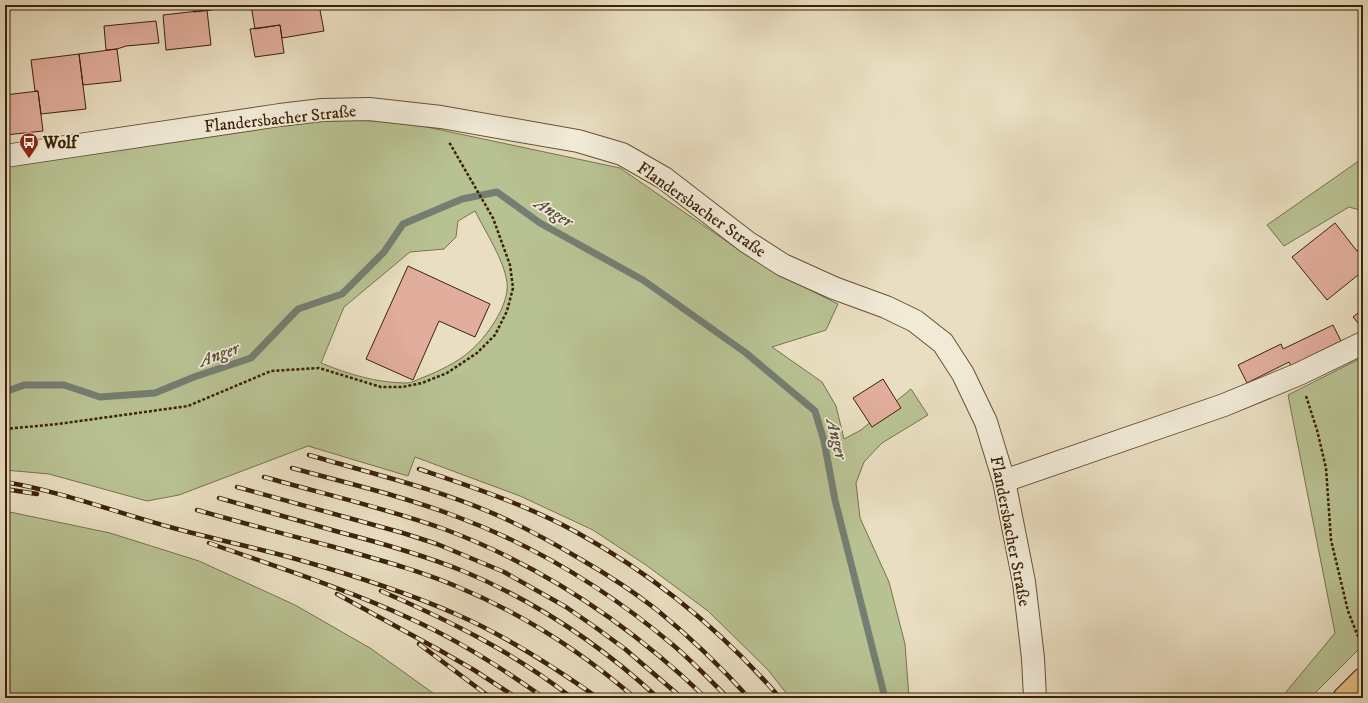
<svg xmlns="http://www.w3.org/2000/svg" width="1368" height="703" font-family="'IM FELL DW Pica',serif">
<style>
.green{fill:#b8c192;stroke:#7a724c;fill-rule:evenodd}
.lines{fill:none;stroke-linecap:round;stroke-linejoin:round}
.stream{stroke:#747e72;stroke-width:7}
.building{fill:#e1ad9c;stroke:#3c2207}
.minor-casing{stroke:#675136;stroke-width:24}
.major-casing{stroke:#3c2207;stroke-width:24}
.path{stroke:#3c2207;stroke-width:2.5;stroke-dasharray:3 2;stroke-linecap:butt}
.minor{stroke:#f1ead7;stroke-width:22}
.major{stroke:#e4bf80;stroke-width:22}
.rail-casing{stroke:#3c2207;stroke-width:4.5}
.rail{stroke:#f1ead7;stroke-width:3;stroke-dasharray:9;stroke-linecap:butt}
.labels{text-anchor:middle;stroke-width:3.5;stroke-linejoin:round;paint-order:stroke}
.street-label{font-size:17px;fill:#3c2207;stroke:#f1ead7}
.poi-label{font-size:17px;font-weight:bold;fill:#3c2207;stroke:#f1ead7;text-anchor:start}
.water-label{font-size:18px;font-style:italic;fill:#58503d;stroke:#f1ead7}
</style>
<rect width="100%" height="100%" fill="#e9dec1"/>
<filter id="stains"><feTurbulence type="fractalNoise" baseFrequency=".005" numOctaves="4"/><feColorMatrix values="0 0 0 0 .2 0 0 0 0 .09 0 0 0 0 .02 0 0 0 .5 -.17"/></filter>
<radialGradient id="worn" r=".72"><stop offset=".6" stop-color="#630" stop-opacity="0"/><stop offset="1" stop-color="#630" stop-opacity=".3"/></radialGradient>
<path class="green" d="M341 119 407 123 422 126 620 168 745 254 778 274 838 304 826 330 772 347 822 382 836 406 844 439 861 430 911 389 928 415 882 443 864 462 856 483 860 518 889 582 905 644 909 698H790L768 670 708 611 646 565 593 530 520 496 415 457 408 476 308 446 179 495 147 501 49 474 5 470V167L276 126ZM475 211C485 231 504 260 507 282 510 305 486 338 469 352 458 362 437 372 424 377 418 379 412 383 406 383 377 383 348 374 321 363L344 307 410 252 444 249 456 237 458 221Z
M1363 158V211L1349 207 1284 246 1267 225Z
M1363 357V645L1310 698H1281L1335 633 1288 395Z
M5 511 110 533 199 561 295 605 370 648 440 698H5Z"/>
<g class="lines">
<path class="stream" d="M5 392 24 385H64L100 397 155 393 194 377 251 358 298 309 342 294 384 252 403 224 462 199 497 192 540 223 643 280 746 353 815 411 824 441 835 500 885 698"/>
</g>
<path class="building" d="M193 5H211L212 10 194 12Z
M251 5H319L324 31 282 38 280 25 255 29Z
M207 10 211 45 166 50 163 15Z
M156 21 159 43 126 46 117 49 106 50 104 26Z
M280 25 284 53 255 57 250 29Z
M117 49 121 81 83 85 79 54Z
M79 54 86 109 41 114 38 91H35L31 60Z
M38 91 43 131 5 135V95Z
M1335 223 1357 251 1363 247V271L1327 300 1292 257Z
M408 266 490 304 475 337 439 321 413 380 366 359Z
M1363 309V329L1353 317Z
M1333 325 1341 341 1291 366 1289 362 1247 383 1238 365 1281 344 1283 349Z
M883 379 901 408 872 427 853 398Z"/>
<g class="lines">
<g class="minor-casing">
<path id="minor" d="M5 156 280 115 322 110 369 109 441 117 578 141 622 154 664 178 747 242 783 265 834 288 886 307 915 321 943 343 963 374 986 422 1004 481 1024 582 1033 658 1035 698
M1004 481 1224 405 1299 374 1363 343"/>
</g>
<g class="major-casing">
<path id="major" d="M1344 698 1363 679"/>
</g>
<path class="path" d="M1306 396 1317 430 1326 468 1331 540 1348 611 1363 649
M5 429 58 424 188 406 271 371 319 368 381 387H402L422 383 447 373 477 353 495 335 507 311 513 288 510 265 493 218 449 142"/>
<use href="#minor" class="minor"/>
<use href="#major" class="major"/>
<g class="rail-casing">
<path id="rail" d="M309 455C373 474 438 489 499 516 528 529 555 544 582 560 608 575 634 592 657 610 690 637 721 667 749 698
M292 468C347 483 402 496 455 516 534 545 609 591 673 645 693 662 710 680 728 698
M419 469C472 487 527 505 576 532 654 575 722 631 780 698
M264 477C324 494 385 508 444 529 543 566 630 625 706 698
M5 482C64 492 120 514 177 529 214 539 252 547 289 557 346 573 404 591 458 615 508 637 554 667 598 698
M237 487 403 533 437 544 504 572 566 607 595 627 625 649 682 698
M5 489 37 494
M219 498C259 509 299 521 339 532 381 543 423 555 463 571 535 601 602 646 658 698
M197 510C243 523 288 535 334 547 376 559 418 570 458 587 523 614 582 652 635 698
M209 543C277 567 346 589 411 619 458 640 502 668 544 698
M381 591C448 620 515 653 572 698
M337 594 441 651 474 670 517 698
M419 644 491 698"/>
</g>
<use href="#rail" class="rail"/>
</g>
<defs>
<g id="bus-pin" transform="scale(1)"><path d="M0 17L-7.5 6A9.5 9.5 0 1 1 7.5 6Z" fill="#8f2418" stroke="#f1ead7"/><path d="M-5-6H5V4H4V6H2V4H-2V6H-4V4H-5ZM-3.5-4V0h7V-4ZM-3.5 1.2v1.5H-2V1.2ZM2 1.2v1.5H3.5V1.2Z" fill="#fff"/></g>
</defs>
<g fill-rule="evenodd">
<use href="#bus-pin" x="29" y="142"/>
</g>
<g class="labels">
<g class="street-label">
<text transform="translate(280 118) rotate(-6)" y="6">Flandersbacher Straße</text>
<text transform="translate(702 209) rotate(35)" y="6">Flandersbacher Straße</text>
<text transform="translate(1011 531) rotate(79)" y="6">Flandersbacher Straße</text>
</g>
<g class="poi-label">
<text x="43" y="148">Wolf</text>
</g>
<g class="water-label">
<text transform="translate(554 212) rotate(32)" y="6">Anger</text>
<text transform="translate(219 354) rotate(-20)" y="6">Anger</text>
<text transform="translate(837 439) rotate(76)" y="6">Anger</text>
</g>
</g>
<rect width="1368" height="703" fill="none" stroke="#e9dec1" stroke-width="20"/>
<rect x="6" y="6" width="1356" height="691" fill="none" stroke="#3c2207" stroke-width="2"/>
<rect x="10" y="10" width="1348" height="683" fill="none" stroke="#3c2207"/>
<rect width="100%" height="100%" filter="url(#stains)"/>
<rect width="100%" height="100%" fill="url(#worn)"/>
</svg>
